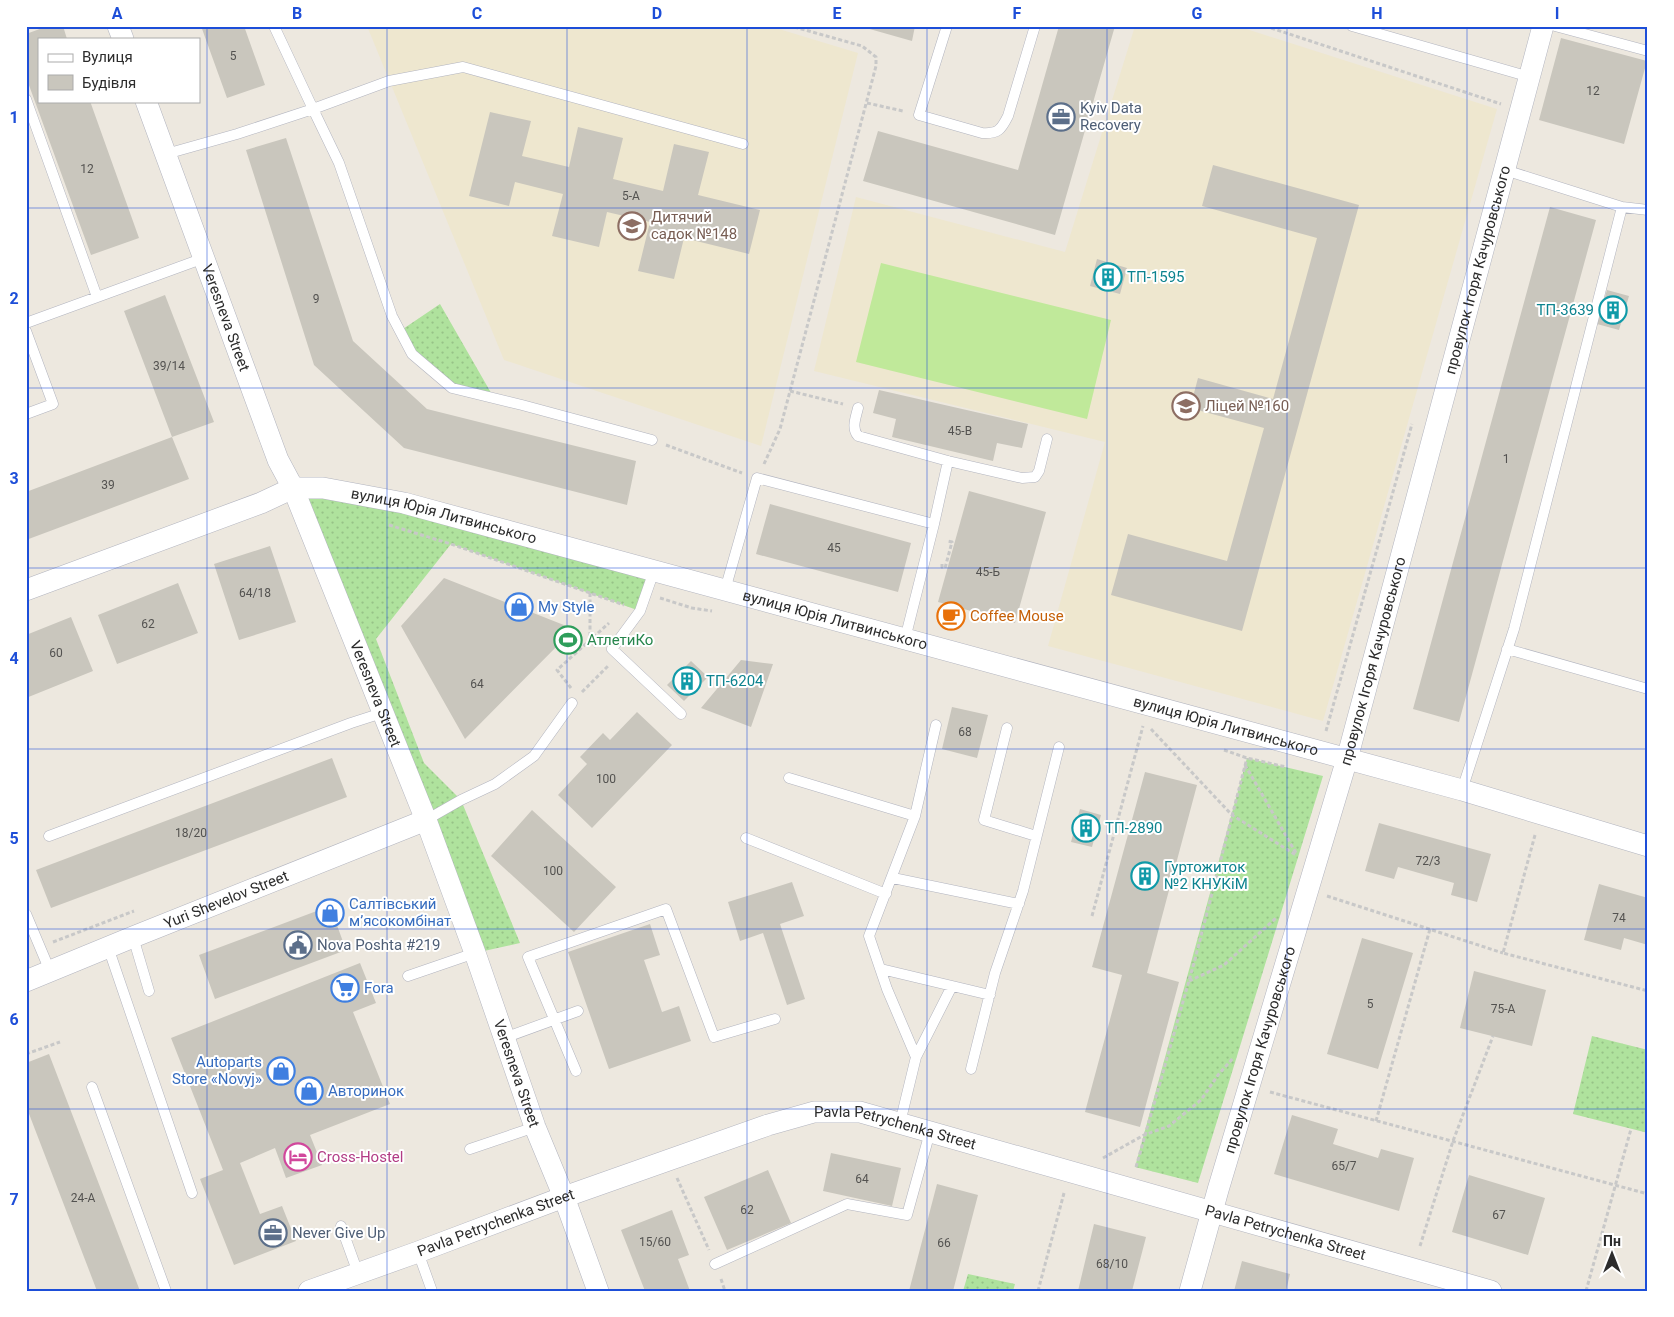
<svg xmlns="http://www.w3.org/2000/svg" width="1674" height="1317" font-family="Roboto,sans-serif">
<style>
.education{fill:#eee7cf}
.grass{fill:url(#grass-dots)}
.pitch{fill:#c0e99a}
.building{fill:#c9c6bd}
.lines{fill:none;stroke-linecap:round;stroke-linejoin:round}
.service-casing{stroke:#b2b4bf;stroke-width:11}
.minor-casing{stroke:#b2b4bf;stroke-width:22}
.path{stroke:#c8c8c8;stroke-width:3;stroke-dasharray:4 2.5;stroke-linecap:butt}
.service{stroke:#fff;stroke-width:10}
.minor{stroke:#fff;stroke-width:21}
.grid{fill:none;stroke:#1d4ed8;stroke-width:1;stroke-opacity:0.55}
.labels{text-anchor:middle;stroke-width:4;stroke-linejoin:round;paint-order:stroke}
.number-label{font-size:12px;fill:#535250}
.service-label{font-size:15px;fill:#4e5e75;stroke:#fff;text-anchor:start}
.education-label{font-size:15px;fill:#785e54;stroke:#fff;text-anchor:start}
.street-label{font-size:15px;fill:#2c2c2c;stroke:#fff}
.culture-label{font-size:15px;fill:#0d838f;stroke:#fff;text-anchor:start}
.shop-label{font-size:15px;fill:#366cbe;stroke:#fff;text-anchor:start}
.food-label{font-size:15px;fill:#c56008;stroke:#fff;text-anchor:start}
.leisure-label{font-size:15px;fill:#27864d;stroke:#fff;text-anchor:start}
.hotel-label{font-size:15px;fill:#b23c85;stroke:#fff;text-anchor:start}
.neatline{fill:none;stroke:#1d4ed8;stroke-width:2}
.grid-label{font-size:16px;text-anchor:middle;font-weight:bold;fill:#1d4ed8}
</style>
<defs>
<pattern id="grass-dots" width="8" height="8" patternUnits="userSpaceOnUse" patternTransform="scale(1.25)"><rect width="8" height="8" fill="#afe29d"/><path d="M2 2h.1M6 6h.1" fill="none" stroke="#97c287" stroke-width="1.8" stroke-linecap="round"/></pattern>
</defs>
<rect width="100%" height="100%" fill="#ede8df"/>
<path class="education" d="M367 26H769L858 53 761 446 504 360Z
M1135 26H1237L1497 109 1323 721 1048 646 1105 442 814 371 856 197 1065 252Z"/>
<path class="grass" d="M440 304 494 398 452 388 412 354 400 331Z
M293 488 654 571 640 611 451 544 376 639 424 763 461 800 520 943 475 953Z
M1247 758 1323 776 1198 1183 1135 1167Z
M1592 1036 1648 1050V1133L1573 1114Z
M968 1274 1015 1284 1013 1291H963Z"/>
<path class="pitch" d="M881 263 1111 320 1087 419 856 362Z"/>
<path class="building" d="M48 26H63L67 39H39V101H90L139 238 91 255 26 77V34Z
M201 26H244L265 85 227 98Z
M859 26H915L912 41Z
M1059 26H1115L1055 235 863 181 878 131 1018 170Z
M1561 38 1647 61 1624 144 1539 120Z
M490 112 531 121 522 156 569 167 578 127 623 138 613 179 663 191 674 144 709 152 698 195 760 210 749 254 684 238 674 279 638 271 650 222 607 212 599 247 552 236 563 194 515 182 509 206 469 196Z
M286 138 353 341 427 409 636 461 627 505 404 448 314 365 246 150Z
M1213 165 1359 205 1242 631 1111 595 1128 534 1227 561 1264 428 1190 408 1198 378 1273 399 1317 238 1202 206Z
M1550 207 1596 220 1459 722 1413 709Z
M1097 259 1127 268 1120 294 1090 286Z
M1607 290 1629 296 1619 330 1597 324Z
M165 295 214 422 172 437 124 311Z
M879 390 1028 424 1022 448 997 443 993 461 892 437 896 419 873 413Z
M172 437 189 479 26 540V492Z
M969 491 1046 512 1015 623 938 602Z
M770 504 911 543 898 592 756 554Z
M270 546 296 622 239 640 214 564Z
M444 578 574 629 465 739 401 626Z
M178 583 198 633 117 664 98 615Z
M71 617 93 671 26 698V635Z
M741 660 773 664 751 727 701 708Z
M691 661 708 677 684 701 667 685Z
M952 707 988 715 977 758 942 749Z
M637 712 672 745 592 828 558 795 587 764 580 757 603 733 610 740Z
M332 758 347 797 51 908 36 870Z
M1145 772 1197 785 1147 973 1179 982 1140 1127 1085 1112 1122 975 1092 967Z
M1080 809 1101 815 1092 847 1071 842Z
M532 810 616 887 574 932 491 856Z
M1379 823 1491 854 1477 902 1451 895 1454 883 1398 867 1394 879 1365 871Z
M792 882 804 916 780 924 805 999 787 1005 763 933 740 941 728 902Z
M1599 884 1648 898V945L1624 938 1621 950 1584 940Z
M330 906 346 950 215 999 199 955Z
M650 924 660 955 644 960 662 1012 679 1006 691 1041 609 1069 568 952Z
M1362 938 1413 953 1378 1069 1327 1054Z
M360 963 376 1003 353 1012 390 1104 310 1135 322 1165 286 1178 275 1148 240 1163 260 1214 282 1206 296 1241 234 1265 200 1179 223 1170 171 1038Z
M1474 971 1546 990 1532 1046 1460 1028Z
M49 1054 140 1291H97L26 1106V1063Z
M1292 1115 1338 1129 1333 1144 1378 1158 1381 1149 1414 1158 1399 1211 1274 1174Z
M831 1153 901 1168 892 1206 823 1191Z
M768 1170 791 1223 727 1250 704 1197Z
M1469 1175 1545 1198 1528 1255 1452 1232Z
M937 1184 978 1195 953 1291H909Z
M672 1210 689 1255 678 1259 690 1291H645L621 1230Z
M1094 1224 1146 1237 1132 1291H1078Z
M1242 1261 1290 1274 1286 1291H1234Z"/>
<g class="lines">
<g class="service-casing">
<path id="service" d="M274 26 313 109 389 81 463 67 743 144
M947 26 919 115 982 133C998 134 1001 130 1008 116L1035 26
M1352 26 1530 77
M1555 26 1648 51
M26 99 97 297
M166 154 237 134 313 109 339 163 392 316 412 354 452 388 522 405 652 440
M1505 170 1622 207 1648 210
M26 323 204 258
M26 331 53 404 26 414
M858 408C856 417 851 428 858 436L948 461 1022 478 1035 477 1039 471 1047 439
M934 524 948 461
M654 571 640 611 612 649 681 714
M725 590 757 478 934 524 905 639
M1507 649 1648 689
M1007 728 984 820 1036 836
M789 778 915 816 869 936 887 989 916 1057
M1462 790 1514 629 1622 207
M915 816 936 725
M426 820 461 800 495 784 534 756 572 703
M49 836 351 723 382 713
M746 838 886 894
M893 878 1019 904
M26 914 50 971
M133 937 149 991
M108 947 192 1193
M881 969 990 995
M408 976 475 953
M504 1038 578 1011
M971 1069 995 973 1023 891 1059 747
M576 1071 528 957 666 909 714 1037 775 1019
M92 1087 166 1291
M900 1123 916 1057 952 986
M470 1149 535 1127
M341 1226 358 1273
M418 1252 432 1291
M715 1264 847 1204 907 1215 930 1132"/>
</g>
<g class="minor-casing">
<g id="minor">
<path d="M118 26 123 39"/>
<path id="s1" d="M146 101 278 460 293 488 426 820 475 953 535 1127 564 1197 598 1291"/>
<path id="s2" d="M26 590 261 503 293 488H323L404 503 1462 790 1648 846"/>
<path id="s3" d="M26 981 133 937 426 820"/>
<path id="s4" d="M309 1291 418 1252 564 1197 768 1125 814 1112H860L1491 1291"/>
<path id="s5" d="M1190 1291 1218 1190 1347 759 1543 26"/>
</g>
</g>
<path class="path" d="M1265 26 1501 104
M867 103 903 111
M790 391 843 404
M666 445 742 473
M764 464 780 429 876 66V57L862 46 791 26
M389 525 451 544 624 605
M942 564V567L945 568 952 542 947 541
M590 593V640L596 647
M660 598 692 608 712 611
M571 688 557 670 609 623
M582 692 608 666
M1151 729 1232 815 1296 855
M1326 731 1412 424
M1224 750 1247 758 1286 767
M1245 765 1296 853
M1535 835 1503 953 1648 991
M1327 896 1503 953
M1092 916 1143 726
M53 942 134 911
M1189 981 1224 965 1276 918
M26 1054 60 1042
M1270 1092 1648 1194
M1376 1121 1430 929
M1103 1158 1144 1135 1169 1126 1201 1100 1218 1075 1234 1057
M1136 1167 1194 963 1247 758
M677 1178 709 1250
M1420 1246 1453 1141 1493 1036
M721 1279 725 1291
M1038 1291 1064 1193
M1586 1291 1631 1129"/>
<use href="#service" class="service"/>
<use href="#minor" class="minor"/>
</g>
<path class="grid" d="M207 26V1291M387 26V1291M567 26V1291M747 26V1291M927 26V1291M1107 26V1291M1287 26V1291M1467 26V1291M26 208H1648M26 388H1648M26 568H1648M26 749H1648M26 929H1648M26 1109H1648"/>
<defs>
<g id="office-ring" transform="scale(1.4375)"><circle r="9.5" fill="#fff" stroke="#5c6f8a" stroke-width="1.5"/><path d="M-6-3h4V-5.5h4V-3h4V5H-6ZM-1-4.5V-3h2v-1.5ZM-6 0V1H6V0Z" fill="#5c6f8a"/></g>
<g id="school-ring" transform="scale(1.4375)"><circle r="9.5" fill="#fff" stroke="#8d6e63" stroke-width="1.5"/><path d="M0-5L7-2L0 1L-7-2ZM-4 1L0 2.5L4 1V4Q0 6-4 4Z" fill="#8d6e63"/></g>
<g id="building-ring" transform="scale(1.4375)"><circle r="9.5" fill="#fff" stroke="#0f9aa8" stroke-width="1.5"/><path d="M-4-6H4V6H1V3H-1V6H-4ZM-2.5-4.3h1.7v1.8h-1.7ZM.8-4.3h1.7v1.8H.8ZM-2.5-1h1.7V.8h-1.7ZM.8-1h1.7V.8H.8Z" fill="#0f9aa8"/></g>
<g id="shop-ring" transform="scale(1.4375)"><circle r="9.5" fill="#fff" stroke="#3f7fe0" stroke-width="1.5"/><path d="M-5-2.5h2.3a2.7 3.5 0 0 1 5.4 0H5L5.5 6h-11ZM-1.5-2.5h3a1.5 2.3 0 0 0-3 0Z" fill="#3f7fe0"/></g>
<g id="cafe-ring" transform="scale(1.4375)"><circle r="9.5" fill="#fff" stroke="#e8710a" stroke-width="1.5"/><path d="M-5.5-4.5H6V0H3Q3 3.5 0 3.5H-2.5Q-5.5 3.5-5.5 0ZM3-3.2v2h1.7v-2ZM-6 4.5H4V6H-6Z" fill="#e8710a"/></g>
<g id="stadium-ring" transform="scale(1.4375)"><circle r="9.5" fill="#fff" stroke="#2e9e5b" stroke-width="1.5"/><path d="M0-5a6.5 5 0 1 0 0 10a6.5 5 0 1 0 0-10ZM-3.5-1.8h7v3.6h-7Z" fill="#2e9e5b"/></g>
<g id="civic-ring" transform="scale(1.4375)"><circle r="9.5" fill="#fff" stroke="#5c6f8a" stroke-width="1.5"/><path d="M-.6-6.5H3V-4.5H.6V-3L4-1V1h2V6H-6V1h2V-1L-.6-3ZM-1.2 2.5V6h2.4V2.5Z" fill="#5c6f8a"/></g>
<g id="supermarket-ring" transform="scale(1.4375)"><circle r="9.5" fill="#fff" stroke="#3f7fe0" stroke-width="1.5"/><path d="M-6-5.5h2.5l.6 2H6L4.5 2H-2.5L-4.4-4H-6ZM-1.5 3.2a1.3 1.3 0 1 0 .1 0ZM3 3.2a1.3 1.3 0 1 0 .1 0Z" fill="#3f7fe0"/></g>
<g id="hotel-ring" transform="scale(1.4375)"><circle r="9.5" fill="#fff" stroke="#d1479c" stroke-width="1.5"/><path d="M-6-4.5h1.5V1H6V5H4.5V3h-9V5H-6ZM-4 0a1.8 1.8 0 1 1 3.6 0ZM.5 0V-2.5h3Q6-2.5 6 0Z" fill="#d1479c"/></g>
</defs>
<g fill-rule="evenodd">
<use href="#office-ring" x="1061" y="117"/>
<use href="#school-ring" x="632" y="226"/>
<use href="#building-ring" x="1108" y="277"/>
<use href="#building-ring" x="1613" y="310"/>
<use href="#school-ring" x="1186" y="406"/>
<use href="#shop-ring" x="519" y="607"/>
<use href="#cafe-ring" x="951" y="616"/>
<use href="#stadium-ring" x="568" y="640"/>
<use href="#building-ring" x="687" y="681"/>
<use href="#building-ring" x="1086" y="828"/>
<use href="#building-ring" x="1145" y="876"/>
<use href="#shop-ring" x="330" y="913"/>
<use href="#civic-ring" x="298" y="945"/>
<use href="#supermarket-ring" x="345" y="988"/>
<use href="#shop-ring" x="281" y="1071"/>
<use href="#shop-ring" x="309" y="1091"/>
<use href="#hotel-ring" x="298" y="1157"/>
<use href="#office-ring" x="273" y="1233"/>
</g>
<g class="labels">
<g class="number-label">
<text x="233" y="60">5</text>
<text x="1593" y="95">12</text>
<text x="87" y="173">12</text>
<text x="631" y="200">5-А</text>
<text x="316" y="303">9</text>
<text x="169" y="370">39/14</text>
<text x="960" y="435">45-В</text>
<text x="1506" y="463">1</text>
<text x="108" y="489">39</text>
<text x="834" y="552">45</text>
<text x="988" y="576">45-Б</text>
<text x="255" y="597">64/18</text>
<text x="148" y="628">62</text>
<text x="56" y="657">60</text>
<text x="477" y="688">64</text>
<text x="965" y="736">68</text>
<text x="606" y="783">100</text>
<text x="191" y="837">18/20</text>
<text x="1428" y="865">72/3</text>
<text x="553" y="875">100</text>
<text x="1619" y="922">74</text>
<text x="1370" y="1008">5</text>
<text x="1503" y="1013">75-А</text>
<text x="1344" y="1170">65/7</text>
<text x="862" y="1183">64</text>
<text x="83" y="1202">24-А</text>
<text x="747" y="1214">62</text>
<text x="1499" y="1219">67</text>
<text x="655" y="1246">15/60</text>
<text x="944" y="1247">66</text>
<text x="1112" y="1268">68/10</text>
</g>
<g class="service-label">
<text x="1080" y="113">Kyiv Data<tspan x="1080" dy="17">Recovery</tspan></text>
<text x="317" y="950">Nova Poshta #219</text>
<text x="292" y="1238">Never Give Up</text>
</g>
<g class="education-label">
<text x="651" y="222">Дитячий<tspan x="651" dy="17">садок №148</tspan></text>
<text x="1205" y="411">Ліцей №160</text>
</g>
<g class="street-label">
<text dy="5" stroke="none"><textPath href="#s5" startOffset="1061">провулок Ігоря Качуровського</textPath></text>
<text dy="5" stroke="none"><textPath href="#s1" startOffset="231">Veresneva Street</textPath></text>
<text dy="5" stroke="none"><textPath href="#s2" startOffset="440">вулиця Юрія Литвинського</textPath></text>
<text dy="5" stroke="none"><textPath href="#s2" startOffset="845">вулиця Юрія Литвинського</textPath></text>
<text dy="5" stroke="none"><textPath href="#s5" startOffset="656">провулок Ігоря Качуровського</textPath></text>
<text dy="5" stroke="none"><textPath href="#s1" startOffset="636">Veresneva Street</textPath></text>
<text dy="5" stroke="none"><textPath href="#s2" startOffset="1250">вулиця Юрія Литвинського</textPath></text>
<text dy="5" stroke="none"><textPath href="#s3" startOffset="216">Yuri Shevelov Street</textPath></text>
<text dy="5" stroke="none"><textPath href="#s5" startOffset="251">провулок Ігоря Качуровського</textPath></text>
<text dy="5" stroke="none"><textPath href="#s1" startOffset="1041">Veresneva Street</textPath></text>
<text dy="5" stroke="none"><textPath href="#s4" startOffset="619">Pavla Petrychenka Street</textPath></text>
<text dy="5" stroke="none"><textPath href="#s4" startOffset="199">Pavla Petrychenka Street</textPath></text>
<text dy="5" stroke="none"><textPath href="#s4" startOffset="1024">Pavla Petrychenka Street</textPath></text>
</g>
<g class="culture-label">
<text x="1127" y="282">ТП-1595</text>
<text x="1594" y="315" text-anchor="end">ТП-3639</text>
<text x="706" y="686">ТП-6204</text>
<text x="1105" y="833">ТП-2890</text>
<text x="1164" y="872">Гуртожиток<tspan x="1164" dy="17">№2 КНУКіМ</tspan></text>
</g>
<g class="shop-label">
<text x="538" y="612">My Style</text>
<text x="349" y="909">Салтівський<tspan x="349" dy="17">мʼясокомбінат</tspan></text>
<text x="364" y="993">Fora</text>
<text x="262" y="1067" text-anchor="end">Autoparts<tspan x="262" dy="17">Store «Novyj»</tspan></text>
<text x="328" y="1096">Авторинок</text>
</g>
<g class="food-label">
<text x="970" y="621">Coffee Mouse</text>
</g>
<g class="leisure-label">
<text x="587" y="645">АтлетиКо</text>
</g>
<g class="hotel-label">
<text x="317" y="1162">Cross-Hostel</text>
</g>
</g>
<rect width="1674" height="1317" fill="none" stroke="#ffffff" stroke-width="55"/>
<rect x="38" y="38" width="162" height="65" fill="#ffffff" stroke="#ababab"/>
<rect x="48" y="54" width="25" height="8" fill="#ffffff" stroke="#ababab"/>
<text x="82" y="62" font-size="15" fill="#2c2c2c">Вулиця</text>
<rect x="48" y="75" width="25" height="15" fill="#c9c6bd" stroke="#ababab"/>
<text x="82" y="88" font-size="15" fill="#2c2c2c">Будівля</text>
<g transform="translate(1612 1254)" stroke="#ffffff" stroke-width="4" paint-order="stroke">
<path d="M0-4L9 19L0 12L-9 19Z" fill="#2c2c2c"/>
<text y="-8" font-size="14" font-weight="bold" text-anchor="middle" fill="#2c2c2c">Пн</text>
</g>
<rect x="28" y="28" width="1618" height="1262" class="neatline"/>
<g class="grid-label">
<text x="117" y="19">A</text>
<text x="297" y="19">B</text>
<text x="477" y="19">C</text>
<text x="657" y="19">D</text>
<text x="837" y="19">E</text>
<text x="1017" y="19">F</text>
<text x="1197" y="19">G</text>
<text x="1377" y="19">H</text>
<text x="1557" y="19">I</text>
<text x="14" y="123">1</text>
<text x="14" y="304">2</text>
<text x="14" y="484">3</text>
<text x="14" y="664">4</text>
<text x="14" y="844">5</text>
<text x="14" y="1025">6</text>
<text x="14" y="1205">7</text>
</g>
</svg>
